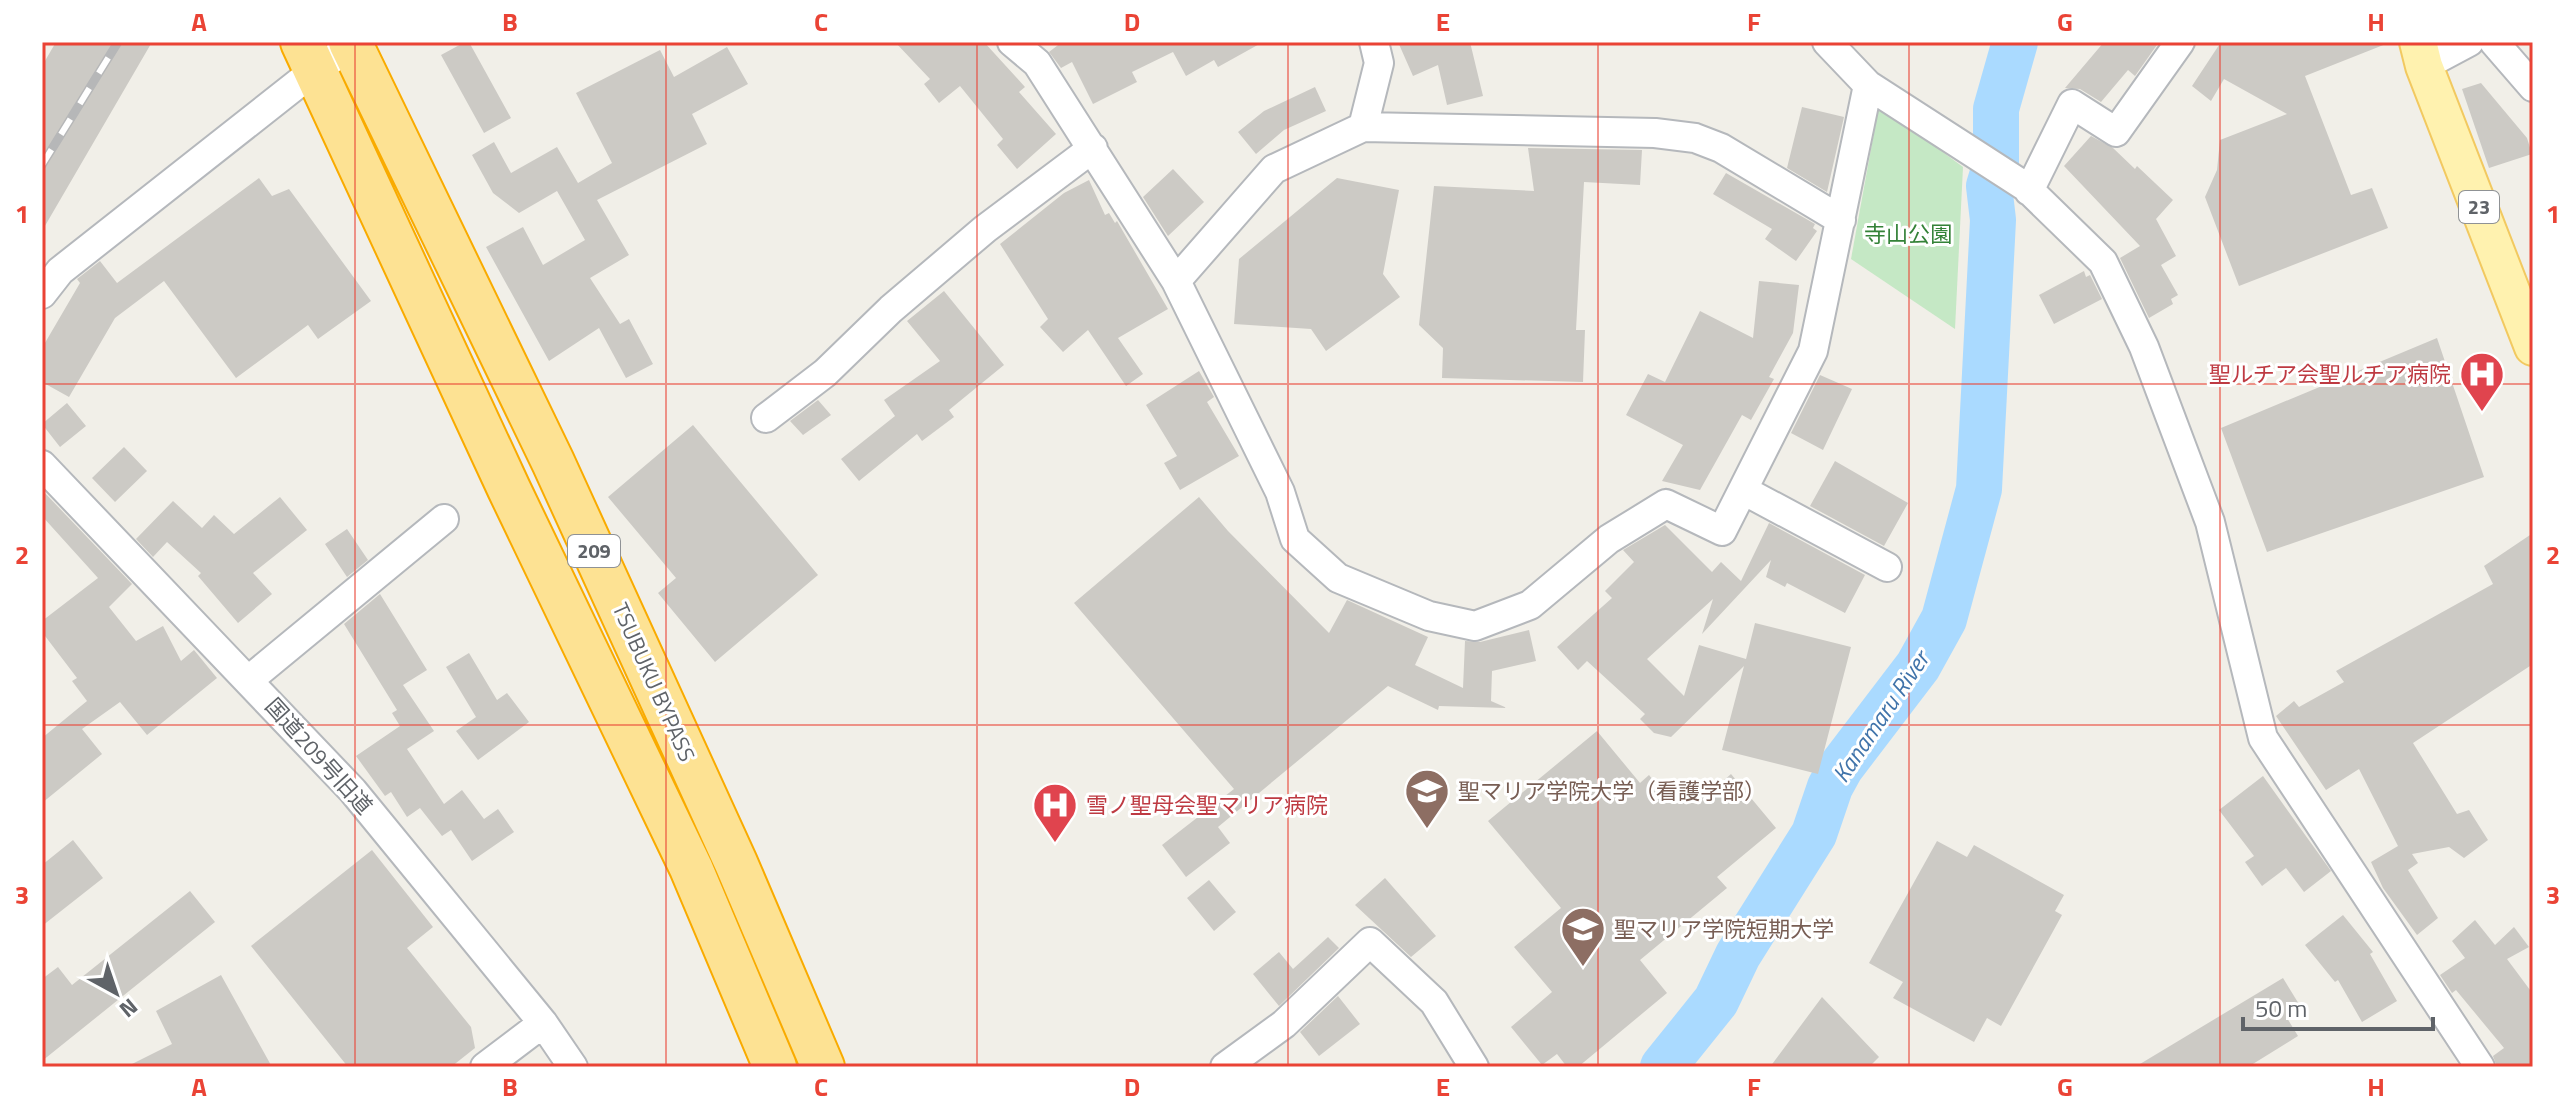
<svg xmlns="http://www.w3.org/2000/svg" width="2575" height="1109" font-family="'Titillium Web','Noto Sans JP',sans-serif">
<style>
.green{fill:#c5e8c5}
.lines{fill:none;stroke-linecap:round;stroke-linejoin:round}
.river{stroke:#aadaff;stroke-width:46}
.building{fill:#cccac5}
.minor-casing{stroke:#b5b8bc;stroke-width:32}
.major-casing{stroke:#f2c960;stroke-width:40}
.highway-casing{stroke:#f9ab00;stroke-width:46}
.minor{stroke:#fff;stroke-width:28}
.major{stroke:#fff2af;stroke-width:36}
.highway{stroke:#fde293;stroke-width:42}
.rail-casing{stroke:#b6b7b8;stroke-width:9}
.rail{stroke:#fff;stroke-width:6;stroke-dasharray:18;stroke-linecap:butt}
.grid{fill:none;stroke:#ea4335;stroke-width:2;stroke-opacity:0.55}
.labels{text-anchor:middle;stroke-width:6;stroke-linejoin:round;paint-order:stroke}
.shield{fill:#fff;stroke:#8f9295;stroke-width:2}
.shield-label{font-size:20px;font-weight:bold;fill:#5f6368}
.park-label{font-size:22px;fill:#348238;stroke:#fff}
.health-label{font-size:22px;fill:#be3a42;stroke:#fff;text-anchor:end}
.street-label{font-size:22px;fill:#5f6368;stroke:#fff}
.education-label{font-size:22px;fill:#785e54;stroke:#fff;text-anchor:start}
.water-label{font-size:24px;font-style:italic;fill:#4174aa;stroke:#fff}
.neatline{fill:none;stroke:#ea4335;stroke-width:3}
.grid-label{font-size:26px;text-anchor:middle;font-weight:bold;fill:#ea4335}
</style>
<rect width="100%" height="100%" fill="#f1efe8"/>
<path class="green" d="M1879 105 1963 167 1955 329 1851 259Z"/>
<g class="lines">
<path class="river" d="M1663 1067 1716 1001 1738 955 1814 834 1830 787 1841 767 1918 666 1944 619 1979 489 1993 220 1989 186 1996 163V109L2015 42"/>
</g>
<path class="building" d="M56 42H152L42 231V66Z
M465 42H469L511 118 484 133 441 55Z
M895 42H984L1025 87 1019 92 1056 134 1017 169 997 145 1003 139 960 86 939 103 924 84 930 79Z
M1062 42H1263L1218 67 1214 60 1186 76 1173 52 1132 72 1137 82 1093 104 1072 62 1061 68 1049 52Z
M1398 42H1470L1483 96 1447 105 1438 65 1413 76Z
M2104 42H2159L2135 76 2128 70 2101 102 2080 89 2065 88Z
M2221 42H2391L2305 76 2351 195 2372 188 2388 228 2239 286 2205 197 2217 170 2220 140 2287 114 2224 79 2211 101 2192 86Z
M727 47 748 84 692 114 707 144 597 200 629 255 590 278 620 324 629 319 653 364 626 378 599 328 549 361 486 247 523 227 543 265 585 240 557 191 519 213 493 193 472 155 494 142 511 173 557 147 578 183 612 163 576 93 660 50 674 77Z
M2481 83 2527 138 2532 154 2489 168 2462 89Z
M1315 87 1326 111 1284 130 1256 154 1238 132 1264 111Z
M1802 107 1844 117 1827 192 1787 168Z
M2091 136 2113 148 2135 169 2137 166 2173 200 2156 219 2176 256 2161 265 2178 295 2171 299 2173 304 2149 318 2120 258 2140 246 2064 166Z
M1528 148 1642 150 1640 185 1584 182 1576 330H1585L1583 382 1442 378 1443 348 1419 325 1434 186 1534 191Z
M1173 169 1204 202 1168 236 1143 197Z
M1726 173 1815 224 1813 228 1817 231 1796 261 1765 239 1772 229 1713 194Z
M259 178 272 196 289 189 371 301 318 339 308 325 236 378 164 281 115 318 69 397 42 382V348L80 283 77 279 100 261 117 283Z
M1337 178 1399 190 1383 274 1400 297 1326 351 1311 329 1234 324 1239 259Z
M1089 180 1105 215 1109 213 1115 223 1117 221 1168 309 1118 338 1143 374 1126 386 1088 330 1063 352 1040 327 1048 319 1000 244 1064 193Z
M2084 271 2086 277 2090 275 2102 299 2054 324 2039 295Z
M1759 281 1799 285 1793 333 1769 377 1774 379 1751 420 1742 415 1700 490 1662 481 1683 445 1626 415 1648 374 1665 382 1700 311 1753 338Z
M944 291 1004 365 949 410 954 417 922 441 917 434 859 481 841 459 895 416 884 400 940 361 907 321Z
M2437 338 2484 477 2267 552 2221 428Z
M1199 371 1214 397 1207 402 1239 456 1180 490 1164 463 1177 456 1146 405Z
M1820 375 1852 389 1823 450 1791 433Z
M818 400 831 415 803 435 790 421Z
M67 403 86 426 60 447 42 424Z
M693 425 818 575 715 662 658 593 676 578 608 497Z
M124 447 147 471 115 502 92 478Z
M1835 461 1908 503 1884 546 1810 506Z
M42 490 132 584 109 607 136 641 163 626 181 661 194 650 217 678 147 735 120 702 82 729 102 754 42 803V738L87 701 72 681 77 678 42 632V621L98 578 42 516Z
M280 497 307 530 253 573 272 594 238 623 198 576 201 573 167 542 153 557 136 539 173 501 202 528 214 515 234 534Z
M1199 497 1228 531 1329 633 1347 600 1428 637 1415 665 1463 688 1465 641 1480 642 1529 630 1536 661 1492 671 1491 701 1507 708 1439 706 1438 710 1388 686 1218 827 1230 843 1186 877 1162 845 1234 789 1074 603Z
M1769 523 1865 575 1845 613 1787 583 1785 587 1766 577 1771 560 1702 634 1713 599 1647 659 1684 696 1699 645 1746 659 1755 623 1851 647 1818 774 1722 750 1744 666 1671 737 1654 733 1640 719 1645 714 1587 661 1578 670 1557 647 1612 598 1605 591 1634 562 1623 550 1665 525 1712 572 1721 562 1741 581Z
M347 529 368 560 347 577 325 544Z
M2533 533V664L2413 743 2457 814 2469 810 2488 840 2464 858 2449 847 2412 854 2418 863 2408 870 2438 918 2417 935 2383 888 2371 862 2398 846 2359 769 2326 790 2276 716 2294 701 2299 707 2344 682 2336 671 2493 584 2484 566Z
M380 594 427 670 403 685 434 731 407 749 444 804 462 790 484 819 498 809 514 832 472 861 451 830 442 836 420 808 407 817 391 792 385 796 356 756 400 726 392 713 397 710 344 624Z
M469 653 497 700 507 693 529 722 478 760 456 731 476 717 446 667Z
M1597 731 1640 783 1649 775 1670 801 1695 781 1710 799 1712 791 1731 774 1776 828 1717 877 1727 888 1640 960 1667 993 1578 1067H1567L1557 1054 1542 1065 1511 1027 1552 992 1514 947 1561 908 1488 821Z
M2263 776 2331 871 2304 892 2286 868 2262 886 2245 862 2254 856 2219 810Z
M73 840 103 878 42 926V865Z
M1937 841 1967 857 1974 845 2064 895 2055 911 2062 915 2001 1026 1987 1018 1974 1042 1893 998 1903 982 1869 963Z
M372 850 433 927 407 948 471 1027 475 1048 451 1067H348L251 946Z
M1385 878 1436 936 1411 957 1355 905Z
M1209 880 1236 912 1214 931 1187 898Z
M190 891 215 922 42 1061V979L58 967 72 985Z
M2343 915 2373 952 2370 954 2397 1001 2362 1022 2338 980 2335 982 2305 945Z
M2475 920 2495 945 2514 927 2529 947 2507 959 2533 994V1067H2497L2493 1056 2504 1048 2456 990 2452 993 2440 975 2465 958 2452 941Z
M1328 937 1339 948 1279 1006 1253 974 1279 952 1293 969Z
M221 975 272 1067H126L172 1044 156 1011Z
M2283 978 2302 1009 2287 1018 2298 1036 2248 1067H2135Z
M1338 996 1360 1024 1319 1056 1300 1032Z
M1822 997 1879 1057 1869 1067H1770Z"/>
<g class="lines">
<g class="minor-casing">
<path id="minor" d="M1012 42 1037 63 1176 281 1280 492 1295 539 1338 578 1429 616 1475 626 1530 605 1609 539 1666 504 1722 531 1813 351 1868 85
M1827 42 1868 85 2026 187 2103 262 2144 347 2210 522 2263 738 2480 1067
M2494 42 2533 87
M2424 66 2469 42
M1363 127 1379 63 1374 42
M2029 191 2072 104 2116 132 2180 42
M1176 281 1274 169 1363 127 1655 133 1695 138 1721 148 1841 220
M42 294 60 271 315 70 358 42
M766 418 825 373 891 309 985 229 1093 148
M42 465 353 791 543 1023 573 1067
M1743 490 1887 567
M250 679 444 519
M485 1067 543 1023
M1225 1067 1284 1024 1370 942 1434 1002 1474 1067"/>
</g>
<g class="major-casing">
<path id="major" d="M2418 42 2424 66 2533 347"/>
</g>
<g class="highway-casing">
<path id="highway" d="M302 42 509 489 691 868 775 1067
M350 42 553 462 736 863 823 1067"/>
</g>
<use href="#minor" class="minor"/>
<use href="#major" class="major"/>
<use href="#highway" class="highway"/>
<g class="rail-casing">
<path id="rail" d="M42 165 118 42"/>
</g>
<use href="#rail" class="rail"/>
</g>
<path class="grid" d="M355 42V1067M666 42V1067M977 42V1067M1288 42V1067M1598 42V1067M1909 42V1067M2220 42V1067M42 384H2533M42 725H2533"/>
<defs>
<g id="hospital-pin" transform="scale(2.3)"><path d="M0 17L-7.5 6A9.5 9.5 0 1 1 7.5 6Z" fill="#e0444e" stroke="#fff"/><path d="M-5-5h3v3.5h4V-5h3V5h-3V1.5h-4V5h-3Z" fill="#fff"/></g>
<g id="university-pin" transform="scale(2.3)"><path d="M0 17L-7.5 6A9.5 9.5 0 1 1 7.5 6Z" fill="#8d6e63" stroke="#fff"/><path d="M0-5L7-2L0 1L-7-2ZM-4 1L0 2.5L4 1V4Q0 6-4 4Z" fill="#fff"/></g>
</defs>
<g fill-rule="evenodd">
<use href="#hospital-pin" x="2482" y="374"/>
<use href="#university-pin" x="1427" y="791"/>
<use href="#hospital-pin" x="1055" y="805"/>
<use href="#university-pin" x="1583" y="929"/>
</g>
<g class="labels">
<g class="shield">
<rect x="2459" y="191" width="40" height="32" rx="6"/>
<rect x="568" y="535" width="52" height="32" rx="6"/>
</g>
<g class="shield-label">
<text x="2479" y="214">23</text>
<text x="594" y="558">209</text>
</g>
<g class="park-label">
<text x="1908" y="242">寺山公園</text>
</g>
<g class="health-label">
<text x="2451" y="382">聖ルチア会聖ルチア病院</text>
<text x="1086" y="813" text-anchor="start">雪ノ聖母会聖マリア病院</text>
</g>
<g class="street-label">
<text transform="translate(654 682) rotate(66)" y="8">TSUBUKU BYPASS</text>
<text transform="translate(319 756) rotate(48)" y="8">国道209号旧道</text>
</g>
<g class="education-label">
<text x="1458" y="799">聖マリア学院大学（看護学部）</text>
<text x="1614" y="937">聖マリア学院短期大学</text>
</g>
<g class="water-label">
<text transform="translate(1881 717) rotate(-56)" y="8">Kanamaru River</text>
</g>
</g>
<rect width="2575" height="1109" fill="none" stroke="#ffffff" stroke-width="88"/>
<g transform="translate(116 993) rotate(140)" stroke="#ffffff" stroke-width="6" paint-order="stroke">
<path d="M0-6L14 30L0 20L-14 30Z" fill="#5f6368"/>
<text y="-12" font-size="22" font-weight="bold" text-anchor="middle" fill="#5f6368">N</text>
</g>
<path d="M2243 1017v12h190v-12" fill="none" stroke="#5f6368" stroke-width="4"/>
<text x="2255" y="1017" font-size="24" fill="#5f6368" stroke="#ffffff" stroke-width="6" paint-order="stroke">50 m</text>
<rect x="44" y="44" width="2487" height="1021" class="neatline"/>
<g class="grid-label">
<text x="199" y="31">A</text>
<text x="510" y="31">B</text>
<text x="821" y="31">C</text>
<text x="1132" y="31">D</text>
<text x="1443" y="31">E</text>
<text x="1754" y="31">F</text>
<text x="2065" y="31">G</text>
<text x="2376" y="31">H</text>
<text x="22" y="223">1</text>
<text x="2553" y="223">1</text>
<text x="22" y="564">2</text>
<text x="2553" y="564">2</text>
<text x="22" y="904">3</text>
<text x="2553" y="904">3</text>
<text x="199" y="1096">A</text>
<text x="510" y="1096">B</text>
<text x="821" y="1096">C</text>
<text x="1132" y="1096">D</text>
<text x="1443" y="1096">E</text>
<text x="1754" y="1096">F</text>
<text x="2065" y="1096">G</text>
<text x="2376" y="1096">H</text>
</g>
</svg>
